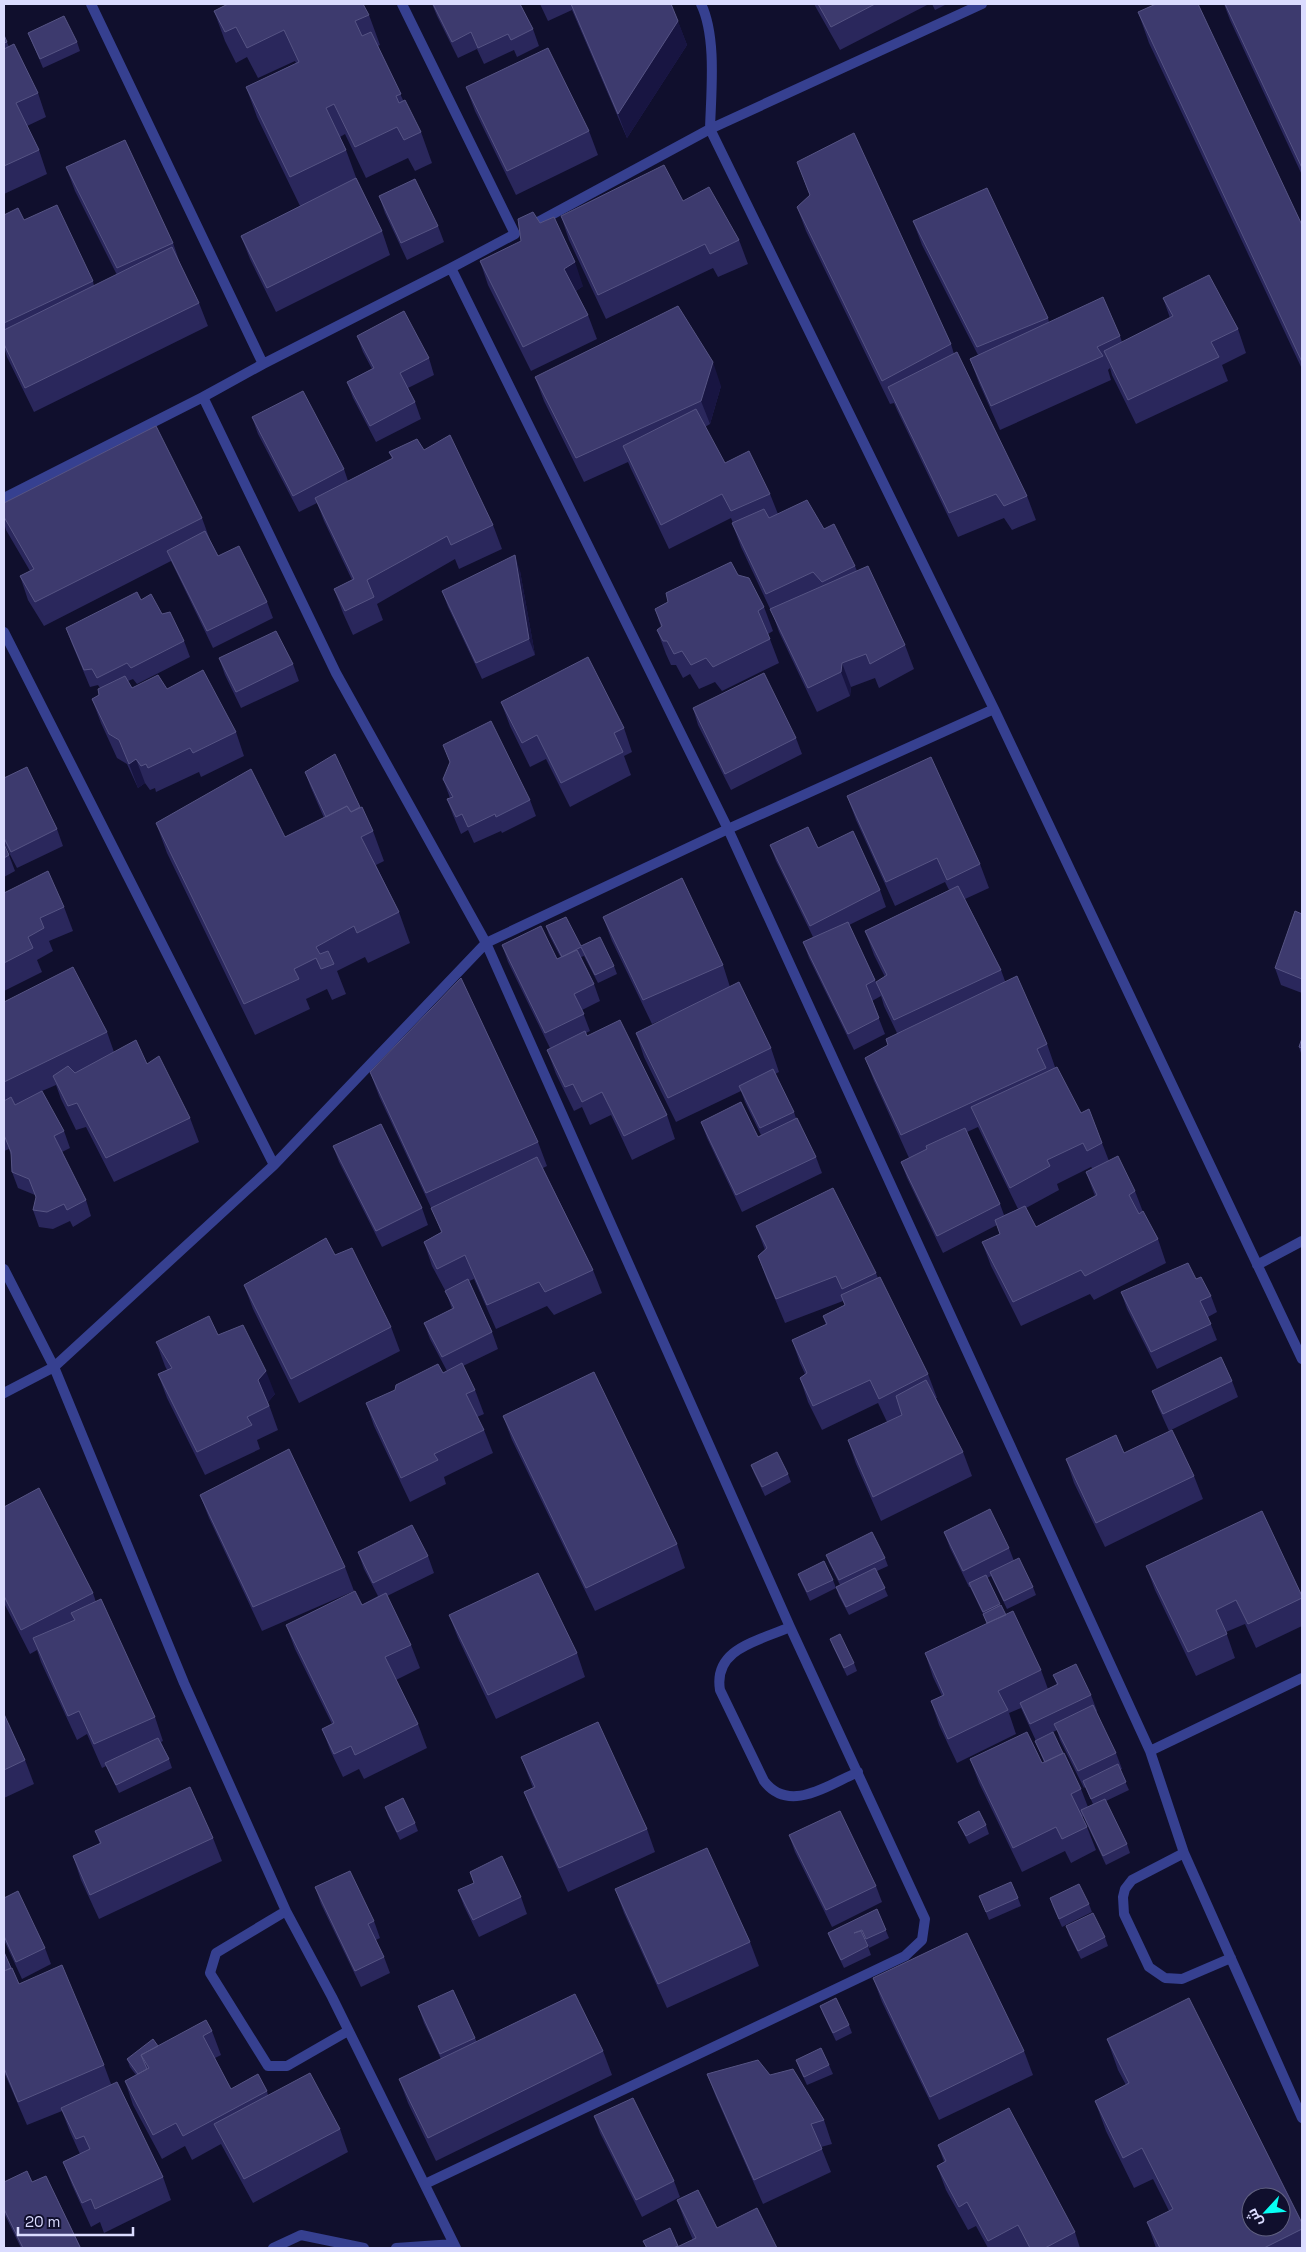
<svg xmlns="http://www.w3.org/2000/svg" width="1306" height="2252" font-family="'Space Grotesk',Cairo,sans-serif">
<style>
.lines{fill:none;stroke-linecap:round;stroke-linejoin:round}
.minor{stroke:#364090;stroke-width:10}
.wall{fill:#2a275c;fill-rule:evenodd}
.shaded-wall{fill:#181542}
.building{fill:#3d3a6e;stroke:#565484;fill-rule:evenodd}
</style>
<rect width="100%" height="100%" fill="#100f2d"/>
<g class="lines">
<path class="minor" d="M91 4 263 364
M402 4 515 234 451 268 728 829 1150 1751 1184 1853 1302 2118
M527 228 710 129 982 4
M203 397 263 364 451 268
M4 498 203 397 336 673 486 943 790 1627 925 1919 922 1940 905 1956 425 2184
M4 632 274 1165
M994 709 1302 1359
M1257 1265 1302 1241
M4 1269 54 1367 184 1683 286 1911 332 1997 456 2248
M4 1393 54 1367 274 1165 486 943 728 829 994 709 710 129C711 93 717 37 701 4
M790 1627C759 1641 713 1648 720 1690L764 1781C789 1814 828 1785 858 1772
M1150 1751 1302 1678
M1184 1853 1132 1880 1125 1889 1123 1897 1124 1914 1149 1967 1165 1978 1182 1979 1231 1958
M286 1911 216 1953 210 1973 268 2066H287L348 2031
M273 2248 301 2235 364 2248
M396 2248 454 2244"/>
</g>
<path class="wall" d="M432 4H520L533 29 539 46 517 57 514 50 484 64 477 49 458 58 437 16Z
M540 4H671L687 45 627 138 572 10 548 21Z
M814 4H929L840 50Z
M932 4H947L935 10Z
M1224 4H1302V175L1230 20Z
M214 11 369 15 380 45 378 46 403 100 421 132 432 163 415 171 408 158 366 178 345 134 340 137 346 150 357 180 382 231 390 255 276 312 250 259 241 236 300 206 257 117 246 87 296 63 295 61 258 78 247 57 236 63 225 41Z
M1138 12 1302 225V369L1149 43Z
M28 33 77 42 80 51 43 68Z
M4 35 9 47 38 93 46 117 27 126 39 150 47 174 4 194Z
M466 87 589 131 598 155 516 195 475 111Z
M797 162 951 344 954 354 1027 496 1036 520 1012 530 1004 518 958 537 897 410 894 403 890 404 806 231 797 207 810 196Z
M66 167 173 243 181 266 199 303 208 326 34 412 7 357 4 347V215L24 220 93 281 94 286 117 275 75 191Z
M379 196 438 226 444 242 407 260 385 213Z
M683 201 739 240 748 264 718 277 713 268 606 319 569 240 561 216Z
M913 221 1048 318 1049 322 1120 336 1122 342 1170 318 1163 298 1238 329 1246 353 1222 365 1228 381 1136 424 1112 375 1110 368 1108 370 1111 380 1000 430 979 383 970 359 978 355 922 245Z
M480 261 583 286 576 291 588 315 597 339 531 371 488 285Z
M357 336 429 358 434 375 408 388 415 402 421 419 376 442 353 398 347 382 372 369 363 352Z
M535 377 721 386 710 424 705 427 725 463 770 494 778 514 824 529 855 566 857 571 905 645 914 669 879 688 875 678 851 687 850 696 817 712 779 632 773 615 741 547 732 523H733L731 518 669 549 631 469 628 462 584 482 544 401Z
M252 417 344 469 348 481 392 459 389 452 424 450 493 525 502 549 459 569 455 559 377 604 383 620 353 635 343 613 334 589 352 580 324 521 317 503 299 512 258 434Z
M4 503 202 518 210 540 218 556 267 602 273 618 213 648 171 561 44 626 28 600 20 576 30 571 6 530 4 523Z
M520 571 535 655 482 679 448 607 442 591Z
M738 575 764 607 773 631 768 634 779 663 722 691 715 682 699 689 690 674 683 678 676 665H671L666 654 657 630 661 627 655 609 668 602Z
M141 600 162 614 184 641 190 657 137 684 133 679 128 681 132 688 167 689 236 732 244 756 201 777 199 772 156 792 155 788 150 790 145 783 138 788 127 764 117 758 101 723 92 699 99 695 100 688 98 685 90 687 72 644 66 628Z
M219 658 293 664 299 681 241 708 225 675Z
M501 702 624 728 632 752 624 756 631 775 570 807 546 759 530 767 510 726Z
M693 708 796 738 802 754 731 790 698 725Z
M305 772 360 807 373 831 384 861 376 865 399 912 410 943 368 963 365 957 337 971 346 994 332 1000 327 989 306 999 310 1009 255 1035 167 853 156 823 285 837 324 818 311 788Z
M4 778 57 829 63 846 17 868 5 845H4L9 855 15 871 4 877Z
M443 779 530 800 536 816 502 833 501 831 474 843 468 830 461 834 453 815 447 799 450 798Z
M847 796 980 864 989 888 965 899 1001 970 1005 981 1047 1044 1055 1067 1081 1113 1102 1143 1109 1161 1135 1191 1143 1212 1158 1239 1166 1263 1094 1300 1090 1294 1021 1326 991 1266 982 1242 1000 1234 997 1225 943 1253 907 1178 901 1162 909 1158 874 1081 865 1058 888 1045 897 1033 884 1006 881 996 872 1001 885 1034 854 1050 809 958 803 942 813 937 776 861 770 845 818 848 880 890 886 907 849 925 876 982 885 977 874 955 865 931 949 890 945 882 895 906 856 820ZM978 1127 1018 1209 1004 1215 1000 1204 967 1132ZM1091 1167 1093 1169 1086 1172 1095 1196 1036 1227 1026 1208 1059 1190 1057 1184Z
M4 893 64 907 73 931 49 941 53 951 37 960 42 972 4 991Z
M1302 914V993L1281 985 1275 968Z
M603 917 723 965 730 987 771 1048 779 1072 775 1074 794 1112 796 1118 816 1157 822 1173 742 1212 707 1138 701 1122 758 1137 761 1135 745 1102 741 1091 676 1122 644 1057 636 1033 675 1014 652 1024 612 941Z
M546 926 614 966 617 974 598 983 584 956 581 957 594 984 600 1001 582 1010 590 1031 586 1033 587 1036 667 1115 675 1139 632 1160 611 1115 590 1125 582 1107 574 1111 556 1074 547 1050 550 1048 508 962 502 945 557 959 561 958 549 935Z
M4 1002 107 1032 114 1052 147 1064 190 1118 199 1142 114 1182 86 1127 76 1130 61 1099 56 1085 42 1091 64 1131 70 1148 62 1152 86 1200 91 1216 73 1227 70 1221 53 1229 39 1227 33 1210 36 1198 35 1195 18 1188 12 1172 11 1155 9 1149 4 1151Z
M1302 1038V1056L1299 1047Z
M370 1072 538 1142 547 1166 543 1168 593 1270 602 1293 554 1315 547 1306 496 1329 474 1279 469 1281 492 1332 498 1349 463 1366 475 1390 484 1414 477 1417 484 1430 493 1453 444 1477 446 1484 410 1502 374 1426 366 1403 447 1371 430 1339 424 1323 452 1309 446 1292 432 1266 424 1242 441 1232 434 1214 379 1096Z
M333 1146 422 1208 428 1225 382 1247 339 1162Z
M756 1226 876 1273 878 1278 928 1374 937 1398H936L963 1452 972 1476 881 1521 856 1464 848 1440 887 1422 878 1403 822 1430 808 1402 800 1378 805 1374 800 1363 792 1340 826 1325 823 1316 845 1305 843 1301 785 1323 767 1280 758 1256 765 1250Z
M1196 1279 1211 1296 1217 1312 1208 1317 1217 1340 1157 1369 1127 1309 1121 1292Z
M244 1285 391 1327 400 1351 299 1403 253 1309Z
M218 1335 275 1394 268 1402 278 1430 257 1440 260 1449 205 1475 167 1398 158 1374 167 1370 165 1366 156 1342Z
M1232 1381 1238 1397 1169 1431 1158 1407 1152 1391Z
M503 1416 677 1544 685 1568 595 1611 512 1440Z
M1124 1453 1194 1476 1203 1499 1105 1547 1074 1483 1066 1459Z
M751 1465 788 1474 791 1482 765 1496 754 1473Z
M200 1495 345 1567 354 1591 262 1631 209 1518Z
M4 1507 93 1593 96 1602 155 1717 163 1741 161 1742 169 1759 172 1768 119 1793 106 1766 102 1768 87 1734 77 1740 41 1662 37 1650 30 1654 4 1603Z
M944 1532 1009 1548 1014 1561 1033 1587 1036 1595 1007 1609 991 1576 987 1578 1000 1606 1041 1670 1048 1689 1057 1685 1053 1675 1091 1695 1097 1711 1096 1712 1116 1753 1122 1769 1120 1770 1129 1790 1106 1801 1127 1844 1130 1853 1106 1865 1083 1816 1082 1817 1087 1827 1096 1850 1071 1863 1065 1851 1022 1872 979 1783 970 1759 1042 1763 1044 1762 1035 1741 1081 1789 1088 1807 1093 1804 1085 1787 1084 1788 1060 1740 1057 1730 1036 1741 1021 1708 1009 1713 1016 1734 957 1763 939 1725 931 1701 942 1696 933 1677 925 1653 987 1624 983 1614 970 1587H969L950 1548Z
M358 1552 428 1556 434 1573 387 1596 411 1645 420 1668 396 1680 418 1724 427 1748 364 1779 359 1769 343 1777 331 1752 322 1729 332 1724 295 1649 286 1625 362 1605 378 1596 364 1569Z
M826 1555 885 1558 888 1566 877 1571 888 1596 849 1615 839 1596 836 1587 840 1585 829 1563Z
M1146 1566 1302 1596V1626L1256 1648 1245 1624 1226 1632 1235 1658 1196 1676 1155 1590Z
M798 1574 833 1580 836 1588 810 1601 801 1582Z
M449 1615 577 1653 585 1677 496 1719 458 1638Z
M830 1639 854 1663 857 1671 847 1676 833 1647Z
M4 1714 25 1760 34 1784 4 1798Z
M521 1757 647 1829 655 1852 568 1892 533 1815 524 1792 533 1788Z
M385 1807 415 1823 418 1831 400 1840 388 1816Z
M958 1822 986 1825 989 1834 969 1844Z
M95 1831 213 1838 222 1861 99 1919 81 1880 73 1856 100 1844Z
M789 1835 876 1886 882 1902 832 1927 795 1852Z
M470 1872 521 1897 527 1914 479 1937 464 1906 458 1890 474 1883Z
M315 1887 374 1921 380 1938 376 1940 384 1957 390 1973 361 1987 321 1904Z
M615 1889 750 1942 759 1966 667 2008 624 1913Z
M979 1896 1018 1898 1021 1906 989 1920Z
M4 1898 45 1948 51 1964 22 1979 4 1940Z
M1050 1898 1089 1904 1092 1912 1062 1927 1053 1907Z
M877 1909 889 1938 869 1948 865 1938 871 1955 844 1968 831 1941 828 1933Z
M1066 1926 1105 1937 1108 1946 1081 1959 1069 1935Z
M4 1952 19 1984 104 2065 111 2084 163 2177 171 2200 104 2233 100 2222 91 2227 72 2185 63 2162 80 2154 70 2132 62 2111 27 2125 4 2072Z
M873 1978 1024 2051 1033 2075 939 2120 882 2002Z
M418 2006 475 2038 477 2042 603 2051 612 2075 436 2161 408 2103 399 2079 441 2059 424 2023Z
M820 2006 849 2025 852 2033 836 2041 823 2014Z
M212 2031 221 2055 215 2058 231 2089 267 2091 268 2095 340 2129 348 2152 253 2203 221 2144 192 2160 185 2146 162 2159 133 2105 125 2081 136 2075 130 2067 127 2059 158 2046Z
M1107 2039 1302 2223V2248H1156L1147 2222 1169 2211 1153 2179 1134 2188 1106 2131 1095 2101 1126 2085 1118 2070Z
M796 2060 829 2065 833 2074 807 2085 799 2068Z
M707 2074 770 2075 824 2120 832 2144 821 2147 831 2172 763 2204 716 2097Z
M594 2116 674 2181 680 2197 642 2217 600 2133Z
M938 2145 1075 2232 1080 2248H988L976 2226 968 2230 946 2190 937 2166 944 2162Z
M46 2176 81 2248H21L4 2213V2182H32Z
M677 2200 717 2228 777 2248H646L643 2241 670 2228 678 2247 693 2240 686 2224Z"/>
<path class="shaded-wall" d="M678 21 687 45 627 138 618 114Z
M575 262 583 286 573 293 564 269Z
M713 362 721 386 710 424 701 401Z
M515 555 520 571 535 655 529 639Z
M842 663 851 687 850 696 841 672Z
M136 759 145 783 138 788 129 764Z
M266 1371 275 1394 266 1404 258 1380Z"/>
<path class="building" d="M228 4H363L369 15 355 21 362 36 371 32 401 94 396 96 399 103 405 100 421 132 404 140 397 127 355 147 334 104 326 108 346 150 290 177 246 87 299 62 284 30 247 48 236 27 225 32 214 11Z
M433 4H520L533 29 511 40 508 34 478 48 471 32 452 42Z
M571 4H671L678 21 618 114Z
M818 4H875L831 27Z
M1156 4H1198L1302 225V362L1138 12Z
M1225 4H1302V168Z
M64 16 77 42 40 59 28 33Z
M4 35 7 42 4 43Z
M14 44 38 93 16 103 39 150 4 166V49Z
M548 48 589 131 507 171 466 87Z
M854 133 951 344 882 381 797 207 810 195 797 162Z
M125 140 173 243 117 268 66 167Z
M664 165 683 201 709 187 739 240 710 254 705 244 598 295 561 216Z
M356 178 382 231 267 288 241 236Z
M415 179 438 226 401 243 379 196Z
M987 188 1048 318 977 347 913 221Z
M57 205 93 281 4 323V215L18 208 24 220Z
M533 212 540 223 554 217 575 262 564 269 588 315 523 347 480 261 521 241 518 219Z
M172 247 199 303 25 388 4 344V330Z
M1209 275 1238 329 1211 342 1219 357 1128 400 1104 351 1173 316 1163 298Z
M1103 297 1120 336 1097 347 1103 356 991 406 970 359Z
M678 306 713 362 701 401 576 458 535 377Z
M404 311 429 358 400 373 415 402 370 426 347 382 374 368 357 336Z
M957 352 1027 496 1004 506 996 494 949 513 888 387Z
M303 391 344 469 293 496 252 417Z
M696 409 725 463 749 451 770 494 731 511 722 494 661 525 623 446Z
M156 426 202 518 35 602 20 576 34 569 4 517V503Z
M450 435 493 525 451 545 447 536 367 580 374 597 345 611 334 589 354 579 315 498 393 458 389 452 417 439 424 450Z
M807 500 824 529 834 524 855 566 822 582 813 572 766 594 732 523 764 509 769 518Z
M205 531 218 556 239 546 267 602 207 631 167 551Z
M515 555 529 639 476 663 442 591Z
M731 562 738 575 749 578 764 607 758 611 770 639 713 667 706 658 691 665 682 651 674 654 667 641H663L657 630 662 626 655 609 668 602 666 593Z
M868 566 905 645 870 664 866 654 842 663 841 672 808 688 770 609Z
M137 592 141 600 151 594 162 614 170 612 184 641 131 668 127 663 97 678 92 669 84 670 66 628Z
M276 631 293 664 236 692 219 658Z
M588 657 624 728 614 733 623 752 561 783 537 735 522 743 501 702Z
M203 670 236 732 193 753 190 748 148 768 146 764 141 766 136 759 129 764 119 740 109 734 92 699 99 695 98 689 125 676 132 688 158 675 167 689Z
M764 673 796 738 725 774 693 708Z
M491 721 530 800 496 817 495 814 468 827 462 814 456 817 447 799 453 797 443 779 450 762 443 745Z
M335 754 360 807 351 812 347 806 326 817 305 772Z
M931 757 980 864 947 880 937 858 886 882 847 796Z
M27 767 57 829 11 852 4 838V778Z
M251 769 285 837 347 806 351 812 362 807 373 831 361 837 399 912 357 933 354 926 316 947 320 954 328 951 334 964 321 969 316 958 294 969 299 979 244 1004 156 823Z
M808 827 818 848 853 831 880 890 810 926 770 845Z
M4 844 9 855 4 858Z
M48 871 64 907 40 918 44 928 28 937 33 948 4 963V893Z
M682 878 723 965 643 1000 603 917Z
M958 886 1001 970 894 1020 876 982 887 975 865 931Z
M1295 911 1302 914V979L1275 968Z
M566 917 581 946 600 937 614 966 595 975 581 947 562 957 546 926Z
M848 922 875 980 866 985 879 1018 848 1034 803 942Z
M541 926 557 959 577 950 594 984 574 994 584 1014 545 1033 502 945Z
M73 967 107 1032 4 1082V1002Z
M1017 976 1047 1044 1037 1049 1046 1068 901 1135 865 1058 888 1045 886 1039Z
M461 978 538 1142 426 1193 370 1072Z
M739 982 771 1048 668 1098 636 1033Z
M620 1020 667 1115 624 1136 602 1092 582 1102 573 1084 565 1087 547 1050 585 1031 587 1036Z
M1302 1038V1048L1299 1047Z
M136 1040 147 1064 159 1056 190 1118 106 1158 77 1103 68 1106 53 1076 68 1066 75 1073Z
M1057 1067 1081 1113 1089 1109 1102 1143 1087 1151 1083 1143 1047 1160 1050 1166 1010 1188 971 1107Z
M773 1069 794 1112 760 1128 739 1086Z
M42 1091 64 1131 54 1136 86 1200 67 1210 64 1204 47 1212 33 1210 36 1197 29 1179 12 1172 11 1152 4 1135V1101L11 1097 15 1105Z
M741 1102 758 1137 797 1118 816 1157 736 1195 701 1122Z
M381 1124 422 1208 376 1231 333 1146Z
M965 1128 1000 1204 937 1236 901 1162 927 1149 926 1146Z
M1118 1156 1135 1191 1129 1195 1139 1214 1143 1211 1158 1239 1085 1276 1081 1270 1013 1302 982 1242 1000 1234 995 1220 1025 1206 1036 1227 1097 1195 1086 1172Z
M537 1157 593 1270 545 1292 539 1282 487 1305 465 1255 437 1269 424 1242 442 1232 431 1208Z
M833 1188 876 1273 842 1289 836 1276 776 1299 758 1256 767 1248 756 1226Z
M326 1238 335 1255 352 1248 391 1327 291 1379 244 1285Z
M1188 1263 1196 1279 1201 1277 1211 1296 1200 1301 1211 1324 1151 1352 1121 1292Z
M880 1277 928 1374 879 1399 870 1380 813 1406 800 1378 807 1373 792 1340 827 1324 823 1316 845 1305 841 1295Z
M468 1279 492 1332 442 1357 424 1323 454 1308 445 1291Z
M209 1316 218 1335 243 1325 266 1371 258 1380 269 1406 247 1417 252 1425 197 1452 158 1374 172 1368 156 1342Z
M1221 1357 1232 1381 1163 1414 1152 1391Z
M462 1363 475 1390 466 1394 484 1430 434 1454 438 1460 401 1478 366 1403 395 1390 396 1385 438 1364 443 1373Z
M594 1372 677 1544 586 1588 503 1416Z
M926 1380 963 1452 873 1497 848 1440 902 1415 896 1396Z
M1172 1430 1194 1476 1096 1523 1066 1459 1116 1435 1124 1453Z
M289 1449 345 1567 253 1607 200 1495Z
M777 1452 788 1474 762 1487 751 1465Z
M39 1488 93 1593 21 1630 4 1596V1507Z
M990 1509 1009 1548 963 1571 944 1532Z
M1262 1511 1302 1596V1598L1248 1624 1236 1600 1216 1610 1227 1634 1188 1652 1146 1566Z
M412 1525 428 1556 373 1583 358 1552Z
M872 1532 885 1558 839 1580 826 1555Z
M1019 1558 1033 1587 1004 1601 990 1572Z
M824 1561 833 1580 807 1592 798 1574Z
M875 1568 885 1588 846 1607 836 1587Z
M538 1573 577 1653 488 1695 449 1615Z
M986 1575 1000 1604 983 1612 969 1583Z
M355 1591 362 1605 386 1593 411 1645 385 1657 418 1724 355 1755 351 1746 334 1754 322 1729 334 1723 286 1625Z
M101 1599 155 1717 94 1744 79 1711 68 1716 33 1638 75 1620 71 1613Z
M1001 1605 1006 1615 987 1623 983 1614Z
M1013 1611 1041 1670 998 1691 1008 1710 948 1739 931 1701 944 1695 925 1653Z
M840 1634 854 1663 844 1668 830 1639Z
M1076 1664 1091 1695 1030 1724 1020 1703 1058 1684 1053 1675Z
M1093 1705 1116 1753 1078 1771 1054 1724Z
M4 1714 25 1760 4 1770Z
M598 1722 647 1829 559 1868 524 1792 535 1787 521 1757Z
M1027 1732 1042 1763 1064 1753 1081 1789 1071 1794 1087 1827 1062 1839 1056 1827 1013 1848 970 1759Z
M1053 1732 1063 1753 1045 1762 1035 1741Z
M158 1738 169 1759 116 1785 105 1763Z
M1118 1764 1126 1782 1091 1799 1083 1781Z
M190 1787 213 1838 90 1895 73 1856 101 1843 95 1831Z
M403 1798 415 1823 397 1832 385 1807Z
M1105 1799 1127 1844 1103 1856 1081 1810Z
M840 1811 876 1886 826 1910 789 1835Z
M979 1811 986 1825 966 1836 958 1822Z
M707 1848 750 1942 658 1984 615 1889Z
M502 1856 521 1897 473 1920 458 1890 474 1883 470 1872Z
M350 1871 374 1921 368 1924 384 1957 355 1971 315 1887Z
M1011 1882 1018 1898 986 1912 979 1896Z
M1079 1884 1089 1904 1059 1919 1050 1898Z
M18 1891 45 1948 16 1962 4 1936V1898Z
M877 1909 886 1930 866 1939 862 1930 854 1933 861 1931 868 1946 841 1960 828 1933Z
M1093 1913 1105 1937 1078 1951 1066 1926Z
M967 1933 1024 2051 930 2097 873 1978Z
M4 1952 11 1968 4 1971Z
M62 1965 104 2065 18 2102 4 2068V1971L12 1968 19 1984Z
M453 1990 475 2038 440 2054 418 2006Z
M575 1994 603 2051 428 2138 399 2079Z
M836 1998 849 2025 833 2033 820 2006Z
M1189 1998 1302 2223V2229L1264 2248H1160L1147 2222 1173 2209 1142 2148 1123 2158 1095 2101 1129 2083 1107 2039ZM1251 2197H1281V2227H1251Z
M206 2020 212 2031 203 2036 231 2089 258 2074 267 2091 183 2136 176 2123 153 2135 125 2081 149 2068 141 2055Z
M153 2039 158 2046 141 2055 147 2069 138 2074 127 2059Z
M821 2048 829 2065 804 2077 796 2060Z
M758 2060 770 2075 793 2069 824 2120 811 2124 822 2149 754 2180 707 2074Z
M310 2073 340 2129 244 2179 214 2124Z
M117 2082 163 2177 95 2209 91 2199 82 2203 63 2162 90 2149 84 2136 76 2139 61 2108Z
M633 2098 674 2181 636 2200 594 2116Z
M1009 2108 1075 2232 1045 2248H1030L1018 2225 988 2241 967 2202 959 2207 937 2166 946 2161 938 2145Z
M27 2171 32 2182 46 2176 80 2247 77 2248H23L4 2209V2182Z
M698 2190 717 2228 757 2208 777 2248H675L696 2238 677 2200Z
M670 2228 678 2246 673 2248H647L643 2241Z"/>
<rect width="1306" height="2252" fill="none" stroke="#dbdcff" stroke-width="10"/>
<g transform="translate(1266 2212) rotate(244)"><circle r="24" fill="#100f2d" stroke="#616181"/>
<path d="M0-4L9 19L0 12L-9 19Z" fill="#07fff4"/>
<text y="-8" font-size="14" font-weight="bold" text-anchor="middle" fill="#dbdcff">ش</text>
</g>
<path d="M18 2227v8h115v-8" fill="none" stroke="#dbdcff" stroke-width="2.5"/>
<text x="25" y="2227" font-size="15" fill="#dbdcff" stroke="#100f2d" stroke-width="4" paint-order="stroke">20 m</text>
</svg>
